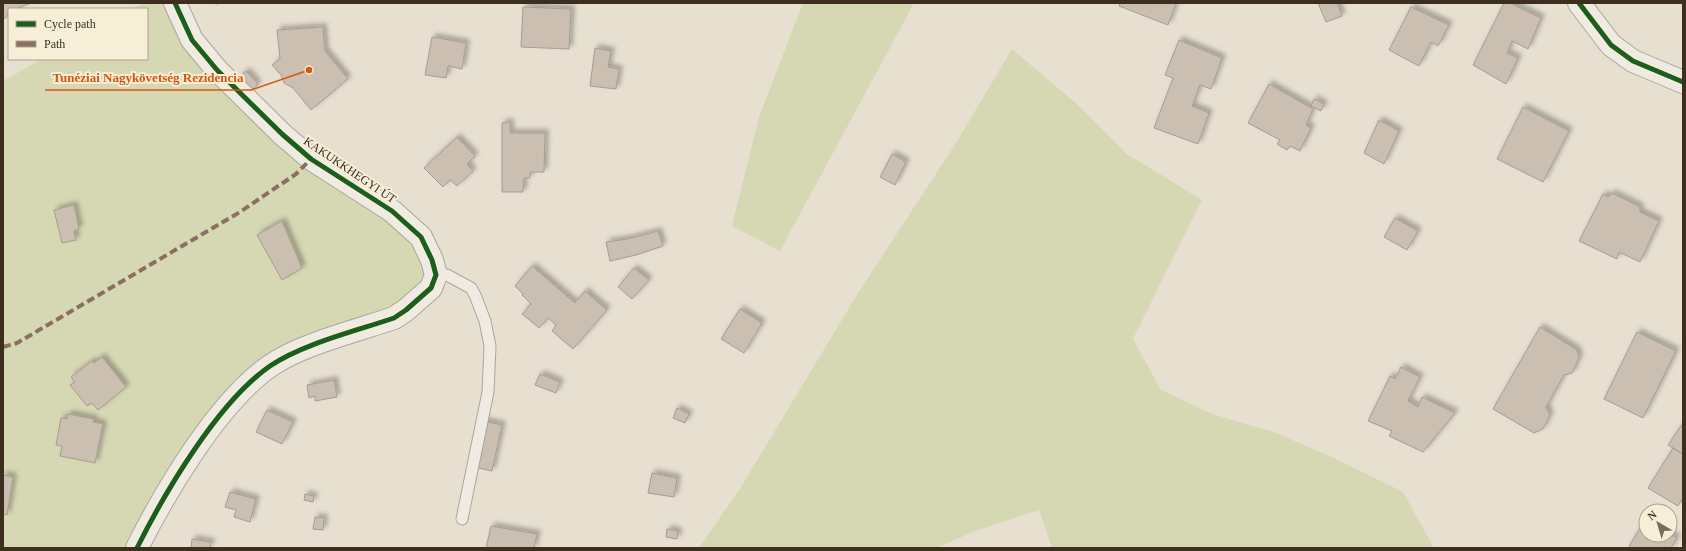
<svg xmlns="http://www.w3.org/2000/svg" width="1686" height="551" font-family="'Times New Roman',serif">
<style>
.green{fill:#d6d7b3}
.building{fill:#cbbfb2;stroke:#a89c90;filter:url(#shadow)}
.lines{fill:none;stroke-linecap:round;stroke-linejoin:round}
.service-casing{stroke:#ada599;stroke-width:13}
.minor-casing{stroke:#ada599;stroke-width:24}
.path{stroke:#c8c2b9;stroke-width:2.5;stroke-dasharray:3 2;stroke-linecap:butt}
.service{stroke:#efebe3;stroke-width:11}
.minor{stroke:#efebe3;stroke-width:22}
.quiet{stroke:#8d6e63;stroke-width:4;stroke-dasharray:8 4;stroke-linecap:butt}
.cycleway-casing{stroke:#f7eed8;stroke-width:8}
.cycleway{stroke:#1b5e20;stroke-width:5}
.labels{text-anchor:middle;stroke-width:4;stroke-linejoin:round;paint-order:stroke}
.street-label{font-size:12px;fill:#3d2e20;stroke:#f7eed8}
.leader{fill:none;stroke:#d7550e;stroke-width:1.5}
.callout-dot{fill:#d7550e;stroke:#f7eed8;stroke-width:1.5}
.callout-label{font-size:13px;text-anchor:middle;font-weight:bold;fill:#d7550e;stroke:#f7eed8;stroke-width:4;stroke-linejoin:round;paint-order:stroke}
</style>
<defs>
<filter id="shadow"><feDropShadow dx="3.5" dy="-3.5" stdDeviation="2" flood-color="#0004"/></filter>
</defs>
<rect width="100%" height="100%" fill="#e7e0d1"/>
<path class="green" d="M143 3H175L217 70 421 237 431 288 253 379 137 548H3V81L42 59H147V9H132Z
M803 3H914L780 251 732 226 759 117Z
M1012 49 1079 106 1127 154 1202 200 1133 339 1161 390 1212 414 1274 432 1336 459 1403 492 1434 548H1052L1039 510 975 531 936 548H699L741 487 858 293 956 143Z"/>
<path class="building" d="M3 3H31L16 9H9L7 17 3 19Z
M1120 3H1176L1168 25 1119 6Z
M1318 3H1337L1342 16 1326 22Z
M1504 3H1510L1541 18 1528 49 1512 41 1507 53 1518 58 1506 84 1473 65Z
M523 7 571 9 569 49 521 47Z
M1411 7 1449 25 1438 46 1431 42 1419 66 1389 50Z
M323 27 325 51 348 79 311 110 293 88 284 83 281 75 272 65 280 59 277 30Z
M432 37 466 43 462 69 448 66 446 78 425 75Z
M1179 40 1222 58 1211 89 1200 85 1192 106 1209 113 1198 144 1154 128 1173 78 1165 75Z
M595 48 611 51 608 67 619 69 616 89 590 86Z
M246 71 258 84 250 92 238 79Z
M1269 84 1313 109 1306 125 1311 128 1300 151 1290 146 1287 150 1277 144 1280 140 1248 123Z
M1314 99 1324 104 1321 111 1311 106Z
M1523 107 1569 131 1543 182 1497 159Z
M1379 120 1399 131 1384 164 1364 153Z
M510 122V133H545L544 172H530V178H524L523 192H502V123Z
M457 137 475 156 467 164 473 171 457 186 450 180 443 187 424 168Z
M892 154 906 162 895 185 880 177Z
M1612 193 1640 207V212L1659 221 1640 262 1619 252 1617 259 1579 241 1603 194 1608 197Z
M74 205 79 229 74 231 76 240 62 243 54 210Z
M1395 218 1418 231 1407 250 1384 237Z
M282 221 302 268 282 280 257 235Z
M658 231 663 246 636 255 610 261 606 242 627 239Z
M532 266 575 303 585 291 607 310 573 349 552 331 556 325 548 318 539 328 522 314 531 304 522 295 523 294 515 286Z
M634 268 649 280 632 299 618 287Z
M740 309 762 323 744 353 721 339Z
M1540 327 1577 350 1579 358 1572 373 1564 375 1546 407 1550 415 1543 429 1534 433 1493 409Z
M1637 332 1676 351 1643 418 1604 399Z
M102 357 126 387 98 410 92 403 87 406 70 385 75 382 71 377 92 361 94 363Z
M1401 367 1420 377 1408 401 1418 407 1422 397 1455 413 1423 452 1389 436 1392 431 1368 421 1390 376 1395 379Z
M540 374 560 382 556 393 535 385Z
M334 380 337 397 315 401V396L309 398 307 385Z
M677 408 689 414 685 423 673 418Z
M267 410 293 422 282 444 256 432Z
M68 414 94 419 93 422 103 424 95 463 60 456 62 446 56 445 61 418 67 419Z
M479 420 502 425 492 471 469 466Z
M1683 423V454L1668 445Z
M1673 448 1683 454V498L1678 506 1648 488Z
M652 473 677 478 674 497 648 493Z
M3 475 13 477 7 515 3 514Z
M230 492 256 499 250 522 234 517 236 510 225 507Z
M305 494 314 496 313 502 304 500Z
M315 517 324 518 323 530 313 529Z
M1642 525 1646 527V535H1670L1677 537 1671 548H1628Z
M491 526 537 534 534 548H486Z
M667 529 678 531 677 539 666 537Z
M192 539 211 542 210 548H191Z"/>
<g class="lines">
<g class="service-casing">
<path id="service" d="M436 275H447L471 288 475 295 485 321 490 346 488 392 462 519"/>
</g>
<g class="minor-casing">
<path id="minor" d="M1579 3 1611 45 1633 61 1683 82
M137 548C165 492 218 402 270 366 302 344 356 331 394 318L406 310 431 288 436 275 432 260 421 237 392 211 311 159 282 134 217 70 192 40 175 3"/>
</g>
<path class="path" d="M216 3 219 5 220 3"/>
<use href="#service" class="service"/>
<use href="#minor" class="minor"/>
<path class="quiet" d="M3 347 17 343 240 212 296 174 311 159"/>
<g class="cycleway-casing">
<path id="cycleway" d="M1579 3 1611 45 1633 61 1683 82
M137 548C165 492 218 402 270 366 302 344 356 331 394 318L406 310 431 288 436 275 432 260 421 237 392 211 311 159 282 134 217 70 192 40 175 3"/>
</g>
<use href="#cycleway" class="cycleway"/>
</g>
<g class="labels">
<g class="street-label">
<text transform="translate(350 170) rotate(34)" y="4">KAKUKKHEGYI ÚT</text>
</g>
</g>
<path class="leader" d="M309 70L251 90H45"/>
<circle class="callout-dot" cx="309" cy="70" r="4"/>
<g class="callout-label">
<text x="148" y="82">Tunéziai Nagykövetség Rezidencia</text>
</g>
<rect width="1686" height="551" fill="none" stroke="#3d2e20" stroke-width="8"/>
<rect x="8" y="8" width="140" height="52" fill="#f7eed8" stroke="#ada18e"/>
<rect x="16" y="21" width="20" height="6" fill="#1b5e20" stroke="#ada18e"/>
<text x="44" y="28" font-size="12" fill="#3d2e20">Cycle path</text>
<rect x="16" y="41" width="20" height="6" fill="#8d6e63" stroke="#ada18e"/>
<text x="44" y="48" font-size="12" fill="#3d2e20">Path</text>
<g transform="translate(1658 523) rotate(322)"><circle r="19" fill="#f7eed8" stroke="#ada18e"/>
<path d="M0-3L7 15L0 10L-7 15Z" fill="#786c5e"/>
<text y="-6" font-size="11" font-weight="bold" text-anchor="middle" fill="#3d2e20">N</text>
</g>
</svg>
